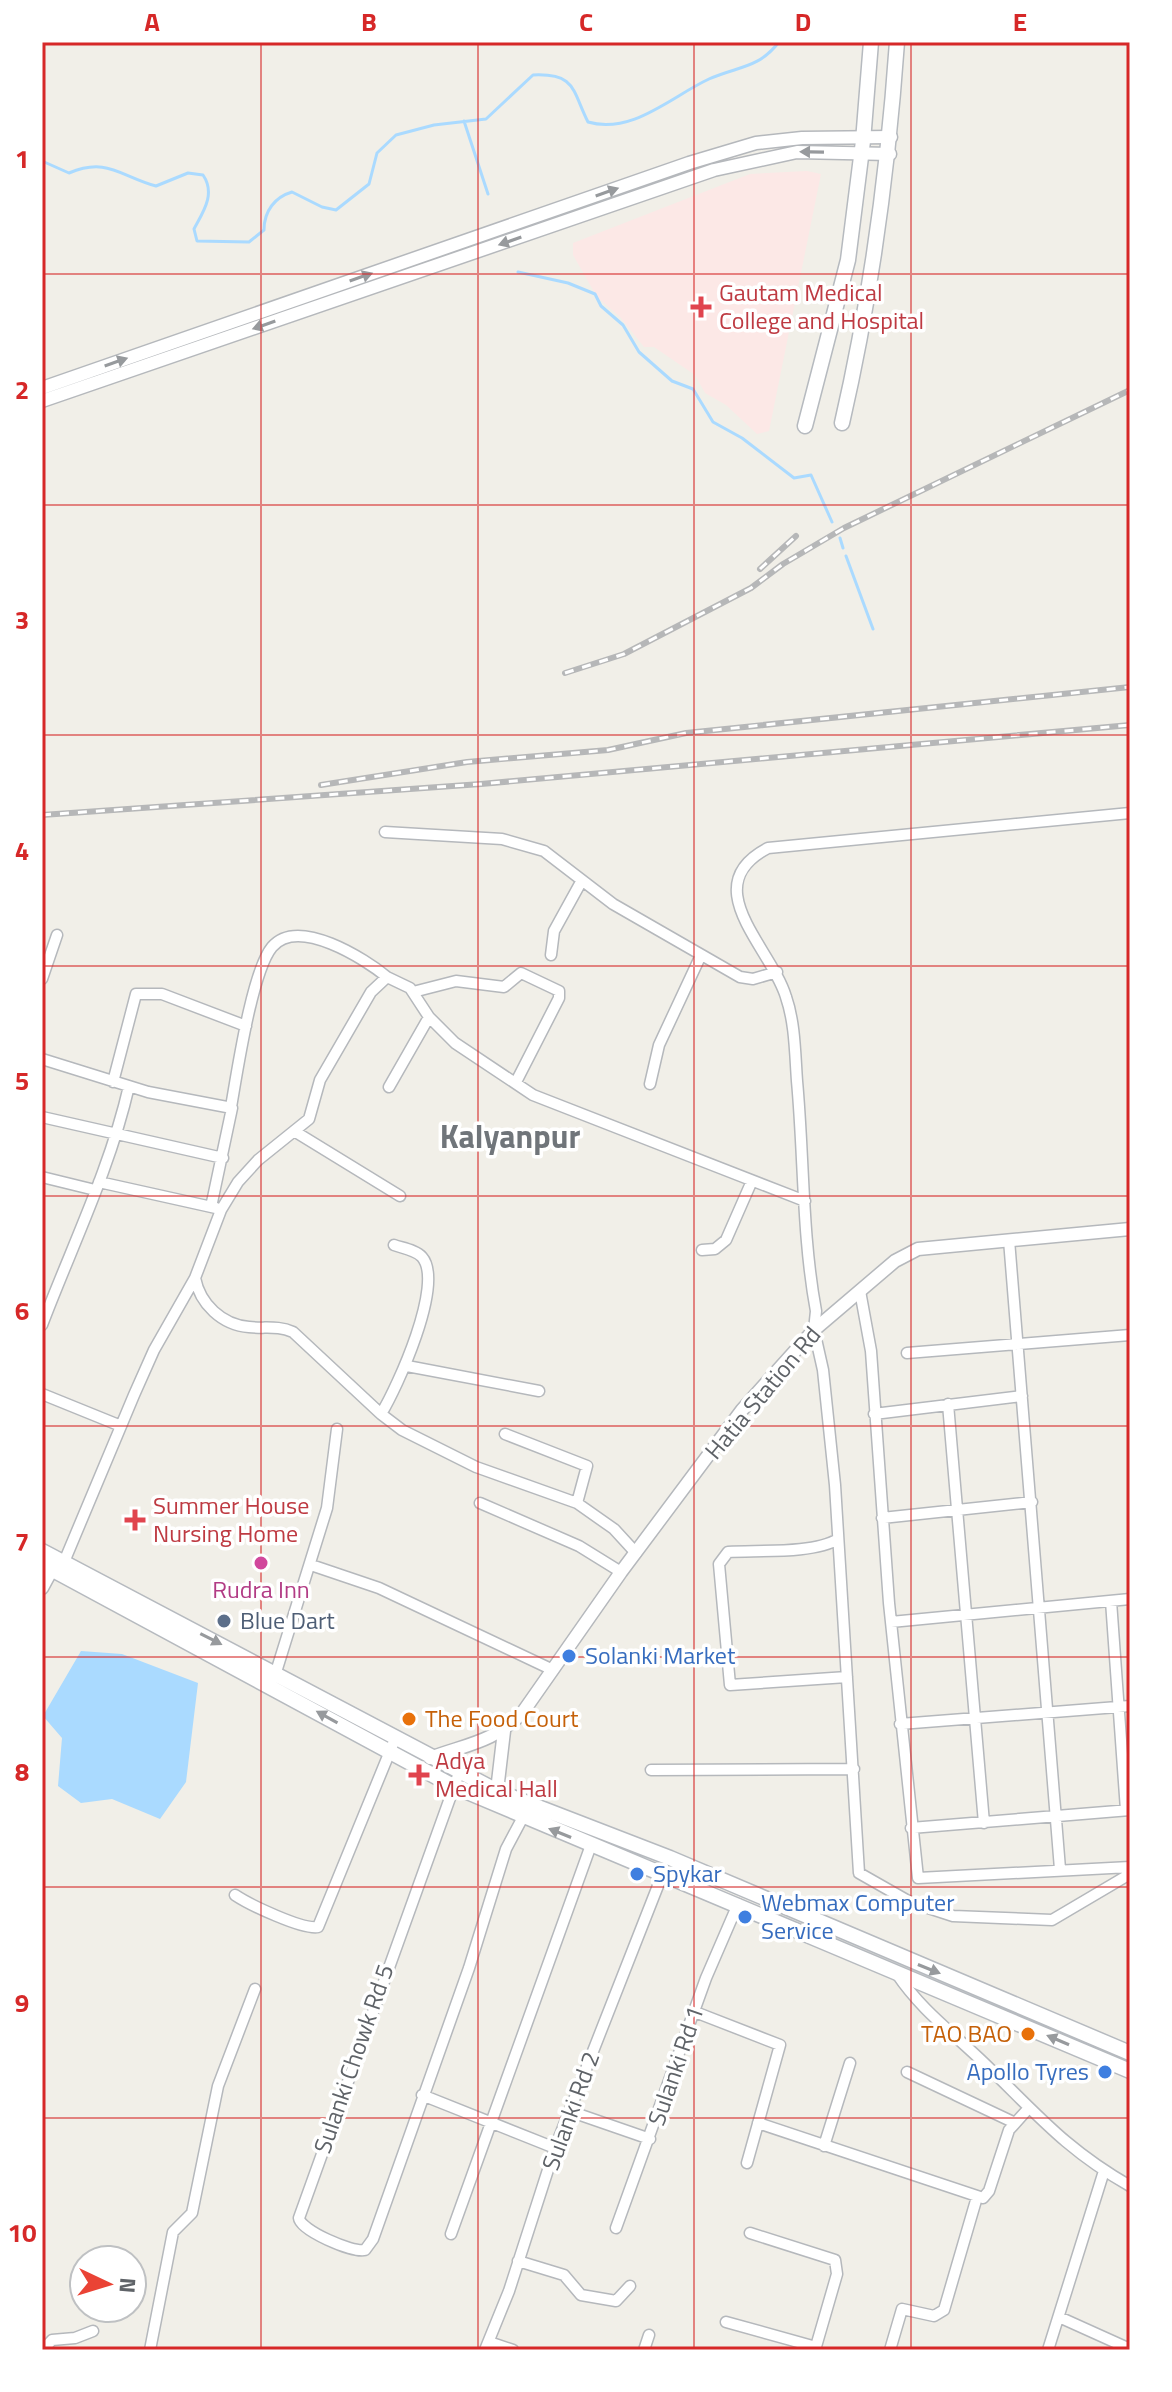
<svg xmlns="http://www.w3.org/2000/svg" width="1172" height="2392" font-family="'Titillium Web',sans-serif">
<style>
.medical{fill:#fce8e6}
.water{fill:#aadaff}
.lines{fill:none;stroke-linecap:round;stroke-linejoin:round}
.stream{stroke:#aadaff;stroke-width:3}
.minor-casing{stroke:#b5b8bc;stroke-width:13}
.tertiary-casing{stroke:#b5b8bc;stroke-width:15}
.secondary-casing{stroke:#b6babf;stroke-width:17}
.minor{stroke:#fff;stroke-width:10}
.tertiary{stroke:#fff;stroke-width:12}
.secondary{stroke:#fff;stroke-width:14}
.rail-casing{stroke:#b6b7b8;stroke-width:6}
.rail{stroke:#fff;stroke-width:3;stroke-dasharray:9;stroke-linecap:butt}
.oneway{fill:#979a9d}
.grid{fill:none;stroke:#d62828;stroke-width:2;stroke-opacity:0.55}
.health-dot{fill:#e0444e;stroke:#fff;stroke-width:3}
.hotel-dot{fill:#d1479c;stroke:#fff;stroke-width:3}
.service-dot{fill:#5c6f8a;stroke:#fff;stroke-width:3}
.shop-dot{fill:#3f7fe0;stroke:#fff;stroke-width:3}
.food-dot{fill:#e8710a;stroke:#fff;stroke-width:3}
.labels{text-anchor:middle;stroke-width:7;stroke-linejoin:round;paint-order:stroke}
.health-label{font-size:24px;fill:#be3a42;stroke:#fff;text-anchor:start}
.street-label{font-size:24px;fill:#5f6368;stroke:#fff}
.hotel-label{font-size:24px;fill:#b23c85;stroke:#fff}
.service-label{font-size:24px;fill:#4e5e75;stroke:#fff;text-anchor:start}
.shop-label{font-size:24px;fill:#366cbe;stroke:#fff;text-anchor:start}
.food-label{font-size:24px;fill:#c56008;stroke:#fff;text-anchor:start}
.district-label{font-size:32px;font-weight:bold;fill:#70757a;stroke:#fff}
.neatline{fill:none;stroke:#d62828;stroke-width:3}
.grid-label{font-size:26px;text-anchor:middle;font-weight:bold;fill:#d62828}
</style>
<rect width="100%" height="100%" fill="#f1efe8"/>
<path class="medical" d="M807 171 821 174 769 431 757 434 726 405 705 393 695 375 654 347H644L620 317 597 297 573 255V243L750 174Z"/>
<path class="water" d="M81 1651 122 1654 198 1683 186 1782 160 1819 112 1799 81 1803 58 1786 62 1738 43 1716Z"/>
<g class="lines">
<path class="stream" d="M464 121 488 194
M42 161 69 173C107 157 120 176 156 186L188 173 203 175C216 194 203 212 194 229L197 241 249 242 264 230C264 211 275 197 292 192L322 207 336 210 369 184 377 153 396 135 434 125 486 119 533 75C576 73 572 90 588 122 632 135 672 96 709 79 738 66 758 69 779 42
M518 272 568 283 595 294 601 306 623 325 639 352 672 381 693 389 713 422 742 438 794 478 811 475 832 522
M840 538 843 548
M846 556 873 629"/>
<g class="minor-casing">
<path id="minor" d="M1130 813 768 848C695 886 771 947 786 997 795 1023 795 1053 797 1081 804 1157 802 1236 816 1311L814 1330 823 1370 835 1485 859 1873 910 1902 953 1916 1052 1920 1130 1874
M385 832 502 839 544 851 613 904 740 977 753 979 777 972
M551 955 554 931 581 882
M42 979 57 935
M413 992 456 981 504 987 521 973 559 991V998L516 1082
M42 1059 148 1092 232 1108 211 1207
M113 1082 136 994H162L246 1026
M650 1084 659 1045 701 955
M389 1087 429 1017
M231 1107C237 1073 252 971 272 947 298 916 365 959 387 977
M42 1117 223 1158
M294 1131 400 1196
M42 1177 95 1190
M99 1182 216 1208
M1009 1240 1060 1869
M394 1245C402 1248 416 1250 422 1257 445 1283 397 1388 381 1414L402 1430 476 1467 577 1503 614 1529 636 1553
M702 1250 715 1249 726 1240 751 1183
M195 1278C200 1304 222 1325 249 1327 265 1329 277 1325 293 1332L381 1414
M860 1291 871 1351 889 1603 918 1878 1130 1867
M42 1325C72 1246 110 1169 129 1086
M907 1353 1130 1335
M407 1366 539 1391
M42 1394 121 1426
M948 1404 984 1823
M874 1414 1022 1396
M505 1434 587 1466 577 1503
M480 1503 579 1546 621 1572
M882 1518 1032 1502
M838 1539C814 1554 757 1550 728 1552L719 1564 730 1685 847 1677
M64 1562 134 1395 154 1350 195 1278 221 1210 238 1182 258 1160 309 1119 320 1080 371 992 387 977 410 988 429 1017 455 1043 533 1095 805 1201
M311 1565 379 1588 553 1670
M1111 1601 1126 1810
M891 1622 1130 1599
M276 1672 327 1508 337 1429
M900 1724 1130 1706
M651 1770 854 1769
M459 1773 299 2218C300 2230 352 2253 365 2250L373 2239 469 1968 506 1849 523 1817
M911 1828 1130 1810
M235 1895C250 1905 303 1930 318 1927L395 1739
M897 1974C921 2010 953 2033 984 2063 1036 2113 1065 2149 1130 2186
M695 2012 780 2045 747 2163
M907 2072 1013 2122
M422 2095 555 2148
M569 2111 650 2139
M758 2123 983 2198 989 2191 1009 2130 1027 2110
M824 2146 850 2063
M616 2228 706 1978 738 1904
M750 2233 835 2260 837 2274 815 2350
M451 2234 591 1845
M518 2261 564 2275 581 2295 616 2301 630 2286
M1059 2317 1130 2349
M726 2322 816 2347
M489 2342 513 2350
M43 2350 52 2340 75 2338 93 2331
M150 2350 173 2232 192 2213 218 2086 255 1989
M485 2350 509 2291 555 2148 663 1873
M644 2350 649 2335
M890 2350 902 2309 934 2316 944 2310 977 2197
M1048 2350 1104 2171"/>
</g>
<g class="tertiary-casing">
<path id="tertiary" d="M42 388 689 163 756 143 802 138 891 137
M42 401 714 170 797 152 890 154
M42 1588 56 1562
M430 1758C467 1744 493 1743 523 1712L621 1572 742 1410 814 1330 895 1261 918 1249 1130 1229
M496 1799 504 1731"/>
</g>
<g class="secondary-casing">
<path id="secondary" d="M842 423C871 297 888 171 897 42
M805 426 848 260 863 141 871 42
M42 1551 499 1792 670 1858 1130 2053
M42 1564 453 1786 1130 2071"/>
</g>
<use href="#minor" class="minor"/>
<use href="#tertiary" class="tertiary"/>
<use href="#secondary" class="secondary"/>
<g class="rail-casing">
<path id="rail" d="M760 569 796 536
M565 673 624 654 751 588 783 564 844 528 1130 390
M321 785 467 762 608 750 686 733 1130 687
M42 815 481 784 1130 725"/>
</g>
<use href="#rail" class="rail"/>
</g>
<defs><path id="oneway-solid" d="M-6-.8H1V-3.2L6.5 0L1 3.2V.8H-6Z" transform="scale(2)"/></defs>
<g class="oneway">
<use href="#oneway-solid" transform="translate(812 152) rotate(-179)"/>
<use href="#oneway-solid" transform="translate(607 192) rotate(-19)"/>
<use href="#oneway-solid" transform="translate(510 241) rotate(161)"/>
<use href="#oneway-solid" transform="translate(361 277) rotate(-19)"/>
<use href="#oneway-solid" transform="translate(264 325) rotate(161)"/>
<use href="#oneway-solid" transform="translate(116 362) rotate(-19)"/>
<use href="#oneway-solid" transform="translate(211 1639) rotate(27)"/>
<use href="#oneway-solid" transform="translate(327 1717) rotate(-151)"/>
<use href="#oneway-solid" transform="translate(560 1833) rotate(-158)"/>
<use href="#oneway-solid" transform="translate(929 1969) rotate(22)"/>
<use href="#oneway-solid" transform="translate(1058 2040) rotate(-157)"/>
</g>
<path class="grid" d="M261 42V2350M478 42V2350M694 42V2350M911 42V2350M42 274H1130M42 505H1130M42 735H1130M42 966H1130M42 1196H1130M42 1426H1130M42 1657H1130M42 1887H1130M42 2118H1130"/>
<g class="health-dot">
<path d="M697 295h8v8h8v8h-8v8h-8v-8h-8v-8h8z"/>
<path d="M131 1508h8v8h8v8h-8v8h-8v-8h-8v-8h8z"/>
<path d="M415 1763h8v8h8v8h-8v8h-8v-8h-8v-8h8z"/>
</g>
<circle class="hotel-dot" cx="261" cy="1563" r="8"/>
<circle class="service-dot" cx="224" cy="1621" r="8"/>
<g class="shop-dot">
<circle cx="569" cy="1656" r="8"/>
<circle cx="637" cy="1874" r="8"/>
<circle cx="745" cy="1917" r="8"/>
<circle cx="1105" cy="2072" r="8"/>
</g>
<g class="food-dot">
<circle cx="409" cy="1719" r="8"/>
<circle cx="1028" cy="2034" r="8"/>
</g>
<g class="labels">
<g class="health-label">
<text x="719" y="301">Gautam Medical<tspan x="719" dy="28">College and Hospital</tspan></text>
<text x="153" y="1514">Summer House<tspan x="153" dy="28">Nursing Home</tspan></text>
<text x="435" y="1769">Adya<tspan x="435" dy="28">Medical Hall</tspan></text>
</g>
<g class="street-label">
<text transform="translate(763 1393) rotate(-50)" y="8">Hatia Station Rd</text>
<text transform="translate(354 2059) rotate(-71)" y="8">Sulanki Chowk Rd 5</text>
<text transform="translate(676 2066) rotate(-71)" y="8">Sulanki Rd 1</text>
<text transform="translate(571 2111) rotate(-70)" y="8">Sulanki Rd 2</text>
</g>
<g class="hotel-label">
<text x="261" y="1598">Rudra Inn</text>
</g>
<g class="service-label">
<text x="240" y="1629">Blue Dart</text>
</g>
<g class="shop-label">
<text x="585" y="1664">Solanki Market</text>
<text x="653" y="1882">Spykar</text>
<text x="761" y="1911">Webmax Computer<tspan x="761" dy="28">Service</tspan></text>
<text x="1089" y="2080" text-anchor="end">Apollo Tyres</text>
</g>
<g class="food-label">
<text x="425" y="1727">The Food Court</text>
<text x="1012" y="2042" text-anchor="end">TAO BAO</text>
</g>
<g class="district-label">
<text x="510" y="1148">Kalyanpur</text>
</g>
</g>
<rect width="1172" height="2392" fill="none" stroke="#ffffff" stroke-width="88"/>
<g transform="translate(108 2284) rotate(94)"><circle r="38" fill="#ffffff" stroke="#bfc1c3" stroke-width="2"/>
<path d="M0-6L14 30L0 20L-14 30Z" fill="#ea4335"/>
<text y="-12" font-size="22" font-weight="bold" text-anchor="middle" fill="#5f6368">N</text>
</g>
<rect x="44" y="44" width="1084" height="2304" class="neatline"/>
<g class="grid-label">
<text x="152" y="31">A</text>
<text x="369" y="31">B</text>
<text x="586" y="31">C</text>
<text x="803" y="31">D</text>
<text x="1020" y="31">E</text>
<text x="22" y="168">1</text>
<text x="22" y="399">2</text>
<text x="22" y="629">3</text>
<text x="22" y="860">4</text>
<text x="22" y="1090">5</text>
<text x="22" y="1320">6</text>
<text x="22" y="1551">7</text>
<text x="22" y="1781">8</text>
<text x="22" y="2012">9</text>
<text x="22" y="2242">10</text>
</g>
</svg>
